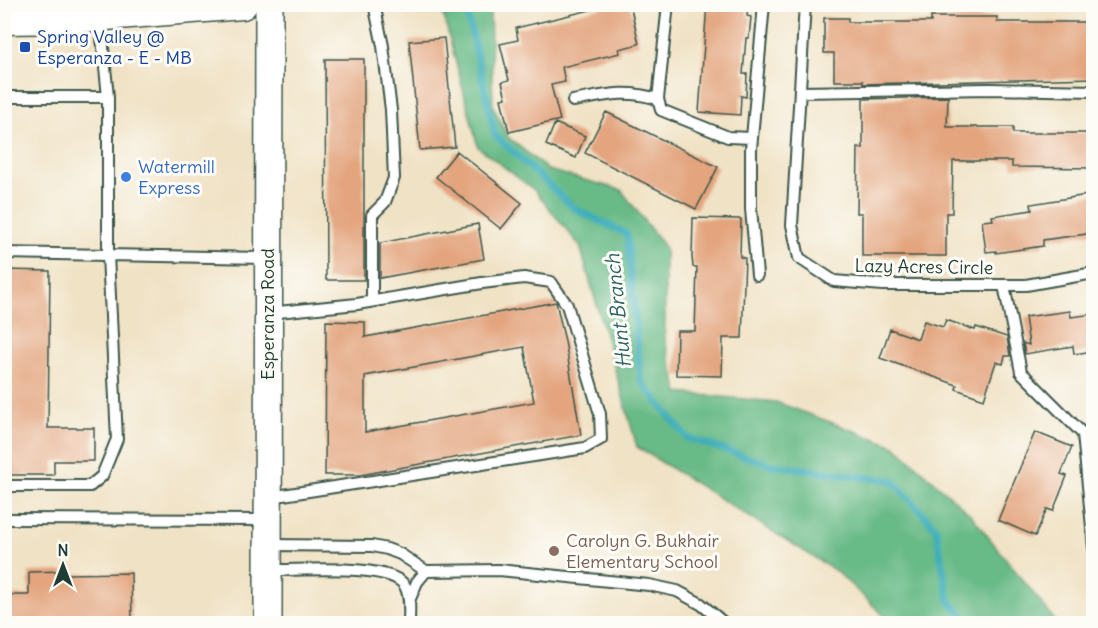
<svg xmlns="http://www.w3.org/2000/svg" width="1098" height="628" font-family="Delius,sans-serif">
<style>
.forest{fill:#68ba86;stroke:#447c5d;stroke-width:1.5}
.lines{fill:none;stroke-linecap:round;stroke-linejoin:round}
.stream{stroke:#3dadb9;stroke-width:7}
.building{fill:#e3a47e;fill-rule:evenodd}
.service-casing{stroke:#3e564a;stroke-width:14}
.tertiary-casing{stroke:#3e564a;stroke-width:30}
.secondary-casing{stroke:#3e564a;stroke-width:33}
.service{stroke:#fff;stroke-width:10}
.tertiary{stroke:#fff;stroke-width:27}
.secondary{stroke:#fff;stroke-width:30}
.transit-dot{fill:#1a4fb4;stroke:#fdfcf7;stroke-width:2}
.shop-dot{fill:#3f7fe0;stroke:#fdfcf7;stroke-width:2}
.education-dot{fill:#8d6e63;stroke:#fdfcf7;stroke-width:2}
.labels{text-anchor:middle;stroke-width:6;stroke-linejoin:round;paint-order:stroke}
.transit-label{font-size:18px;fill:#164399;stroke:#fdfcf7;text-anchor:start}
.shop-label{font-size:18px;fill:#366cbe;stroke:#fdfcf7;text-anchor:start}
.street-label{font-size:18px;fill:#1f3d34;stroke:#fdfcf7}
.education-label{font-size:18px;fill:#785e54;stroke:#fdfcf7;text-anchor:start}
.water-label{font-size:20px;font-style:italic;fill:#2a6463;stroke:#fdfcf7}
</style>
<rect width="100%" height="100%" fill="#fdfcf7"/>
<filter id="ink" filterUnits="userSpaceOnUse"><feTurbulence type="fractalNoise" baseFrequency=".0167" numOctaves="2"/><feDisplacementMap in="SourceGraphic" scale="12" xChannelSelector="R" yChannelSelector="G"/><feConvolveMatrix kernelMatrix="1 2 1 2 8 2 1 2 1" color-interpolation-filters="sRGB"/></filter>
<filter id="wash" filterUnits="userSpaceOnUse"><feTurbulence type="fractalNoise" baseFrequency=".008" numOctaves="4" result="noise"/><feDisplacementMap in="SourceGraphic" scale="24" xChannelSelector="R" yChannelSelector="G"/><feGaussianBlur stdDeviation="1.35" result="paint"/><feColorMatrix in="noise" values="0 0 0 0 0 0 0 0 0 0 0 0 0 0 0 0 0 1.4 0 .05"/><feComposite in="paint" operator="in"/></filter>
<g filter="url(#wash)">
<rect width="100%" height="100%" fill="#f0e2c5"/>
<path class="forest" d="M490 10 493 106 508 137 548 170 621 190 665 248V341L679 393 776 402 895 446 971 515 1057 623H892L836 571 637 447 580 246 534 190 478 147 443 13Z"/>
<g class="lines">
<path class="stream" d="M456 4 467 12 495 135 575 209 627 234 641 381 687 438 772 465 893 481 936 528 949 601 971 624"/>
</g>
<g id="blocks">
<path class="building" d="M615 4H630L639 44 619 49 620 53 562 67 565 82 551 85 560 120 509 132 501 99 506 98 502 82 509 80 500 44 518 40 516 28Z
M707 4H748L747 16 751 17 749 38H746L743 74H747L746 97 741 96 740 115 699 112Z
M931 17H997V22H1094V78L863 84V81H834V53H824V18H848V22H931Z
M444 38 455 147 420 150 409 41Z
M325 59H364V280H326Z
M948 97 947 127H1013V133H1094V168L1012 167V161H953L952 213H946V256H862V213H857L858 148H863V99Z
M606 112 718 167 696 209 585 153Z
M555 123 585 136 576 158 546 145Z
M457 151 522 203 501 229 436 177Z
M1094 194V233L1043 240V246L996 253V251L986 252 982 221 993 220 992 216 1032 210 1031 204Z
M693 218 741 219 740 257 745 258 742 338H723L722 376 676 375 677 331H695L697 267H693L692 257Z
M478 224 484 259 380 278V243Z
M4 270 50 271 48 428H94V461H54V475H4Z
M556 302 565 341 581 435 360 475H325L326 321 365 322V337ZM524 347 534 402 365 432V376Z
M1070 311 1071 317 1094 314V351L1074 354 1073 346 1025 354 1023 343 1029 345 1025 317Z
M946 320 975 330 976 327 1007 337 1010 356H1005L1003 364 996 362 984 399 956 389 957 385 880 358 890 329 918 339 924 321 943 327Z
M1035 432 1072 447 1061 474 1067 476 1053 511 1047 509 1035 536 998 520Z
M64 571V574L131 573 132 624H4V595H29V572Z"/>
</g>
</g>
<g filter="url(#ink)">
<use href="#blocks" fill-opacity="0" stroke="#3e564a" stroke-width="1.5"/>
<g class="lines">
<g class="service-casing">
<path id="service" d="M668 4 658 99 661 110 728 137 752 138
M805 4 792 225 799 258 834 281 883 285H1026L1094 273
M800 92 990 89 1094 91
M4 97H108L100 18
M573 101C606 95 625 89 658 99
M4 253 268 258
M757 275 751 209V149L764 4
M1004 285 1021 372 1083 434 1094 548
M372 301V215L385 202 394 178 391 110 383 46 374 4
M268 313 357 304 482 283 524 278 551 282 567 305 600 414 601 439 585 448 270 497
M4 486H90L102 476 117 439 108 255V97
M4 519 268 520
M269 545 372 546 387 549 400 554 426 571 499 570 649 585 677 591 701 604 725 624
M269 570C297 571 391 562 405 586 411 597 409 612 409 624
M409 601 417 582 426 571"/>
</g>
<g class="tertiary-casing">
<path id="tertiary" d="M268 624 269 4"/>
</g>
<g class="secondary-casing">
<path id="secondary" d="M4 19 68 18 242 4"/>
</g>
<use href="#service" class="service"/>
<use href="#tertiary" class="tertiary"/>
<use href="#secondary" class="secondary"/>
</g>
</g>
<rect class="transit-dot" x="19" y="41" width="12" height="12" rx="3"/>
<circle class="shop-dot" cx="126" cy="177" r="6"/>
<circle class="education-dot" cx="554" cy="551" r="6"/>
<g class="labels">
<g class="transit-label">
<text x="37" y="43">Spring Valley @<tspan x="37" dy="21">Esperanza - E - MB</tspan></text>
</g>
<g class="shop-label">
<text x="138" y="173">Watermill<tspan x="138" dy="21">Express</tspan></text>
</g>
<g class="street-label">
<text transform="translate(924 267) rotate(1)" y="6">Lazy Acres Circle</text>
<text transform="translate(268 314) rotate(-90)" y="6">Esperanza Road</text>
</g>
<g class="education-label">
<text x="566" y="547">Carolyn G. Bukhair<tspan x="566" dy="21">Elementary School</tspan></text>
</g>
<g class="water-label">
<text transform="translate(618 311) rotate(-96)" y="7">Hunt Branch</text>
</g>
</g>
<rect width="1098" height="628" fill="none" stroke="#fdfcf7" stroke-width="24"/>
<g transform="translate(63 565)" stroke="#fdfcf7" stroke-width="4.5" paint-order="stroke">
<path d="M0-4.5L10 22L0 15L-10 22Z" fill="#1f3d34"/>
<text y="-9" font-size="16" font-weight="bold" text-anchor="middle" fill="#1f3d34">N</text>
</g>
</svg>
